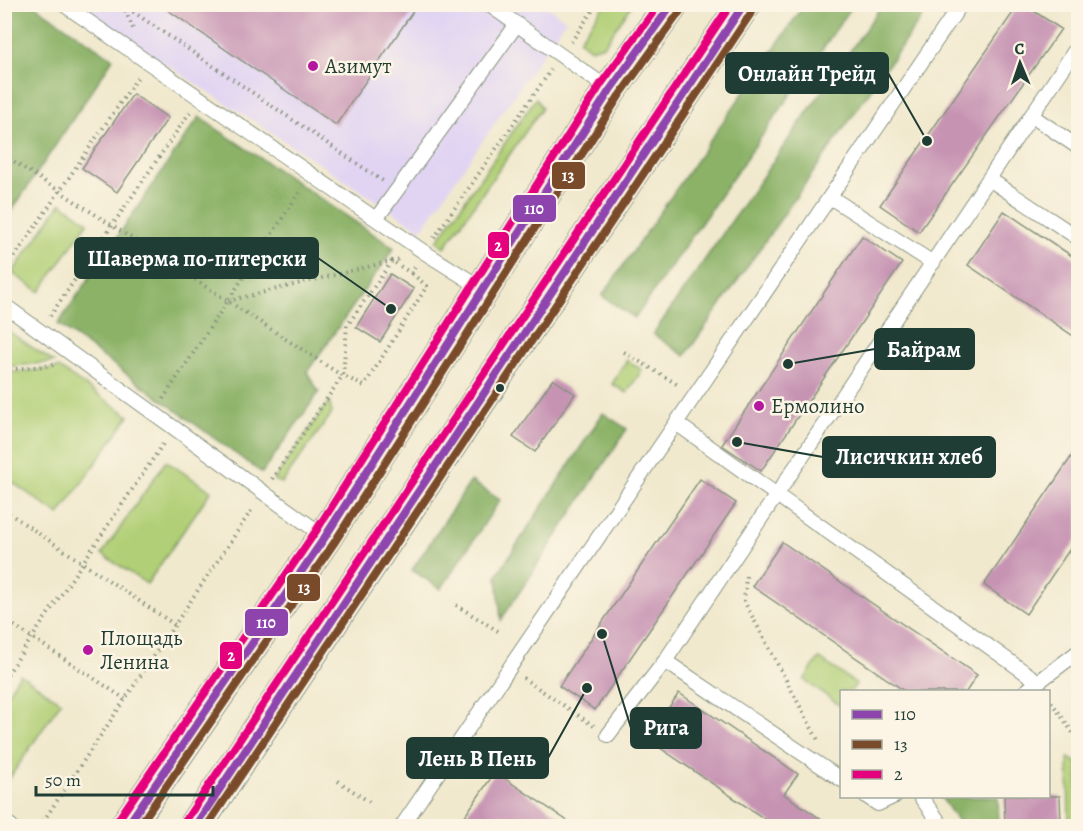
<svg xmlns="http://www.w3.org/2000/svg" width="1083" height="831" font-family="Alegreya,serif">
<style>
.built{fill:#e1d4f3}
.green{fill:#b1cf76;stroke:#688655;stroke-width:1.5}
.forest{fill:#8cb267;stroke:#56784e;stroke-width:1.5}
.building{fill:#c693b2}
.lines{fill:none;stroke-linecap:round;stroke-linejoin:round}
.service-casing{stroke:#889381;stroke-width:16}
.primary-casing{stroke:#889381;stroke-width:35}
.path{stroke:#889381;stroke-width:4;stroke-dasharray:1.5 4.5;stroke-linecap:butt}
.service{stroke:#fff;stroke-width:14}
.primary{stroke:#fff;stroke-width:33}
.bus-1-casing{stroke:#fcf5e5;stroke-width:12}
.bus-2-casing{stroke:#fcf5e5;stroke-width:12}
.bus-3-casing{stroke:#fcf5e5;stroke-width:12}
.bus-1{stroke:#8e44ad;stroke-width:8}
.bus-2{stroke:#7a4b2a;stroke-width:8}
.bus-3{stroke:#e5007d;stroke-width:8}
.poi-dot{fill:#b5179e;stroke:#fcf5e5;stroke-width:2}
.bus-dot{fill:#1f3d34;stroke:#fcf5e5;stroke-width:2}
.labels{text-anchor:middle;stroke-width:5;stroke-linejoin:round;paint-order:stroke}
.poi-label{font-size:21px;fill:#1f3d34;stroke:#fcf5e5;text-anchor:start}
.leader{fill:none;stroke:#1f3d34;stroke-width:2}
.callout-dot{fill:#1f3d34;stroke:#fcf5e5;stroke-width:2}
.callout{fill:#1f3d34;stroke:#1f3d34;stroke-width:2}
.callout-label{font-size:22px;text-anchor:middle;font-weight:bold;fill:#fff}
.line-badge{stroke:#fcf5e5;stroke-width:2}
.badge-label{font-size:16px;text-anchor:middle;font-weight:bold;fill:#fff}
</style>
<rect width="100%" height="100%" fill="#fcf5e5"/>
<filter id="ink" filterUnits="userSpaceOnUse"><feTurbulence type="fractalNoise" baseFrequency=".0167" numOctaves="2"/><feDisplacementMap in="SourceGraphic" scale="12" xChannelSelector="R" yChannelSelector="G"/><feConvolveMatrix kernelMatrix="1 2 1 2 8 2 1 2 1" color-interpolation-filters="sRGB"/></filter>
<filter id="wash" filterUnits="userSpaceOnUse"><feTurbulence type="fractalNoise" baseFrequency=".008" numOctaves="4" result="noise"/><feDisplacementMap in="SourceGraphic" scale="24" xChannelSelector="R" yChannelSelector="G"/><feGaussianBlur stdDeviation="1.35" result="paint"/><feColorMatrix in="noise" values="0 0 0 0 0 0 0 0 0 0 0 0 0 0 0 0 0 1.4 0 .05"/><feComposite in="paint" operator="in"/></filter>
<g filter="url(#wash)">
<rect width="100%" height="100%" fill="#f1e9ce"/>
<path class="built" d="M543 4 566 20 421 230 75 5Z"/>
<path class="green" d="M605 4 632 5 604 45 591 49 579 40Z
M536 98 542 108 445 247 437 241Z
M61 203 88 222 40 292 12 273Z
M5 329 54 362 5 367Z
M627 360 642 370 627 393 612 384Z
M59 368 129 416 59 515 5 477 4 373Z
M329 401 332 413 282 483 274 480Z
M166 461 211 491 147 584 102 554Z
M819 658 856 684 851 691 842 692 841 706 804 680Z
M20 674 61 702 5 785V697Z
M1068 758 1078 763V826H1069Z"/>
<path class="forest" d="M5 4 34 5 113 59 5 221Z
M805 4 853 5 635 318 602 296Z
M882 5H930L685 356 653 334Z
M199 117 394 248 307 372 319 392 262 473 58 324Z
M603 413 627 429 501 620 497 575Z
M471 481 500 500 441 589 412 570Z
M941 797H998L999 826H961Z"/>
<g id="blocks">
<path class="building" d="M159 4H418L336 125Z
M1019 4H1023L1061 29 919 232 880 205Z
M133 94 168 118 117 192 82 168Z
M1004 211 1078 260V339L968 265Z
M862 236 902 263 761 471 722 445Z
M390 274 414 289 380 342 356 327Z
M553 379 575 394 535 452 513 437Z
M1078 447V537L1026 614 984 585Z
M700 479 736 503 595 710 559 686Z
M782 542 977 675 966 692H906L752 586Z
M679 693 798 774 784 794 831 826H775L647 739Z
M495 772 575 826H458Z
M1004 796H1060L1061 826H1005Z"/>
</g>
</g>
<g filter="url(#ink)">
<use href="#blocks" fill-opacity="0" stroke="#889381" stroke-width="1.5"/>
<g class="lines">
<g class="service-casing">
<path id="service" d="M63 4 424 252 483 289
M488 4 610 90
M1032 116 1078 147
M989 179 1078 238
M830 197 933 263
M376 219 517 24
M4 305 325 537
M676 423 1037 681
M665 661 842 780
M1025 692 1078 652
M608 735 665 661 1078 46
M866 796 878 804 895 796
M920 796 942 826
M4 822 11 826
M402 826 961 4"/>
</g>
<g class="primary-casing">
<path id="primary" d="M127 826 325 537 610 90 672 4
M195 826 744 4"/>
</g>
<path class="path" d="M123 5 383 181
M123 5 134 31
M571 42 597 4
M4 155 338 373 364 386 427 286 411 273
M434 238 551 70
M4 272 138 77
M228 301 400 259
M50 316 190 112
M624 352 680 386
M4 370 54 365
M163 399 301 190
M272 479 343 375 347 326 392 261 411 273 415 267
M4 510 175 625
M746 576 744 601 819 742
M456 605 498 631
M4 619 125 699
M523 678 594 726
M4 679 165 441
M1048 697 1078 740
M338 781 371 803
M40 826 253 508"/>
<use href="#service" class="service"/>
<use href="#primary" class="primary"/>
<g class="bus-1-casing">
<path id="bus-1" d="M127 826 325 537 610 90 672 4
M195 826 744 4"/>
</g>
<g class="bus-2-casing">
<path id="bus-2" d="M139 826 334 543 619 96 681 10
M207 826 753 10"/>
</g>
<g class="bus-3-casing">
<path id="bus-3" d="M118 820 316 531 601 84 659 4
M186 820 731 4"/>
</g>
<use href="#bus-1" class="bus-1"/>
<use href="#bus-2" class="bus-2"/>
<use href="#bus-3" class="bus-3"/>
</g>
</g>
<g class="poi-dot">
<circle cx="313" cy="66" r="6"/>
<circle cx="759" cy="406" r="6"/>
<circle cx="88" cy="650" r="6"/>
</g>
<circle class="bus-dot" cx="500" cy="388" r="5"/>
<g class="labels">
<g class="poi-label">
<text x="325" y="73">Азимут</text>
<text x="771" y="413">Ермолино</text>
<text x="100" y="645">Площадь<tspan x="100" dy="24">Ленина</tspan></text>
</g>
</g>
<path class="leader" d="M927 141L888 73M391 309L318 258M788 364L875 349M737 442L823 457M602 634L631 728M587 688L548 758"/>
<g class="callout-dot">
<circle cx="927" cy="141" r="6"/>
<circle cx="391" cy="309" r="6"/>
<circle cx="788" cy="364" r="6"/>
<circle cx="737" cy="442" r="6"/>
<circle cx="602" cy="634" r="6"/>
<circle cx="587" cy="688" r="6"/>
</g>
<g class="callout">
<rect x="726" y="53" width="162" height="40" rx="6"/>
<rect x="75" y="238" width="243" height="40" rx="6"/>
<rect x="875" y="329" width="99" height="40" rx="6"/>
<rect x="823" y="437" width="172" height="40" rx="6"/>
<rect x="631" y="708" width="70" height="40" rx="6"/>
<rect x="407" y="738" width="141" height="40" rx="6"/>
</g>
<g class="callout-label">
<text x="807" y="81">Онлайн Трейд</text>
<text x="197" y="266">Шаверма по-питерски</text>
<text x="924" y="357">Байрам</text>
<text x="909" y="464">Лисичкин хлеб</text>
<text x="666" y="735">Рига</text>
<text x="477" y="766">Лень В Пень</text>
</g>
<g class="line-badge">
<rect x="551" y="161" width="35" height="29" rx="6" fill="#7a4b2a"/>
<rect x="512" y="194" width="45" height="29" rx="6" fill="#8e44ad"/>
<rect x="487" y="231" width="23" height="28" rx="6" fill="#e5007d"/>
<rect x="286" y="573" width="35" height="29" rx="6" fill="#7a4b2a"/>
<rect x="244" y="608" width="45" height="29" rx="6" fill="#8e44ad"/>
<rect x="219" y="641" width="24" height="29" rx="6" fill="#e5007d"/>
</g>
<g class="badge-label">
<text x="568" y="181">13</text>
<text x="534" y="214">110</text>
<text x="498" y="251">2</text>
<text x="304" y="593">13</text>
<text x="266" y="628">110</text>
<text x="231" y="661">2</text>
</g>
<rect width="1083" height="831" fill="none" stroke="#fcf5e5" stroke-width="24"/>
<rect x="840" y="690" width="210" height="108" fill="#fcf5e5" stroke="#a4ab9e" stroke-width="1.5"/>
<rect x="852" y="710" width="30" height="9" fill="#8e44ad" stroke="#a4ab9e" stroke-width="1.5"/>
<text x="894" y="720" font-size="18" fill="#1f3d34">110</text>
<rect x="852" y="740" width="30" height="9" fill="#7a4b2a" stroke="#a4ab9e" stroke-width="1.5"/>
<text x="894" y="750" font-size="18" fill="#1f3d34">13</text>
<rect x="852" y="770" width="30" height="9" fill="#e5007d" stroke="#a4ab9e" stroke-width="1.5"/>
<text x="894" y="780" font-size="18" fill="#1f3d34">2</text>
<g transform="translate(1020 63) rotate(358)" stroke="#fcf5e5" stroke-width="4.5" paint-order="stroke">
<path d="M0-4.5L10 22L0 15L-10 22Z" fill="#1f3d34"/>
<text y="-9" font-size="16" font-weight="bold" text-anchor="middle" fill="#1f3d34">С</text>
</g>
<path d="M36 786v9h177v-9" fill="none" stroke="#1f3d34" stroke-width="3"/>
<text x="45" y="786" font-size="18" fill="#1f3d34" stroke="#fcf5e5" stroke-width="4.5" paint-order="stroke">50 m</text>
</svg>
